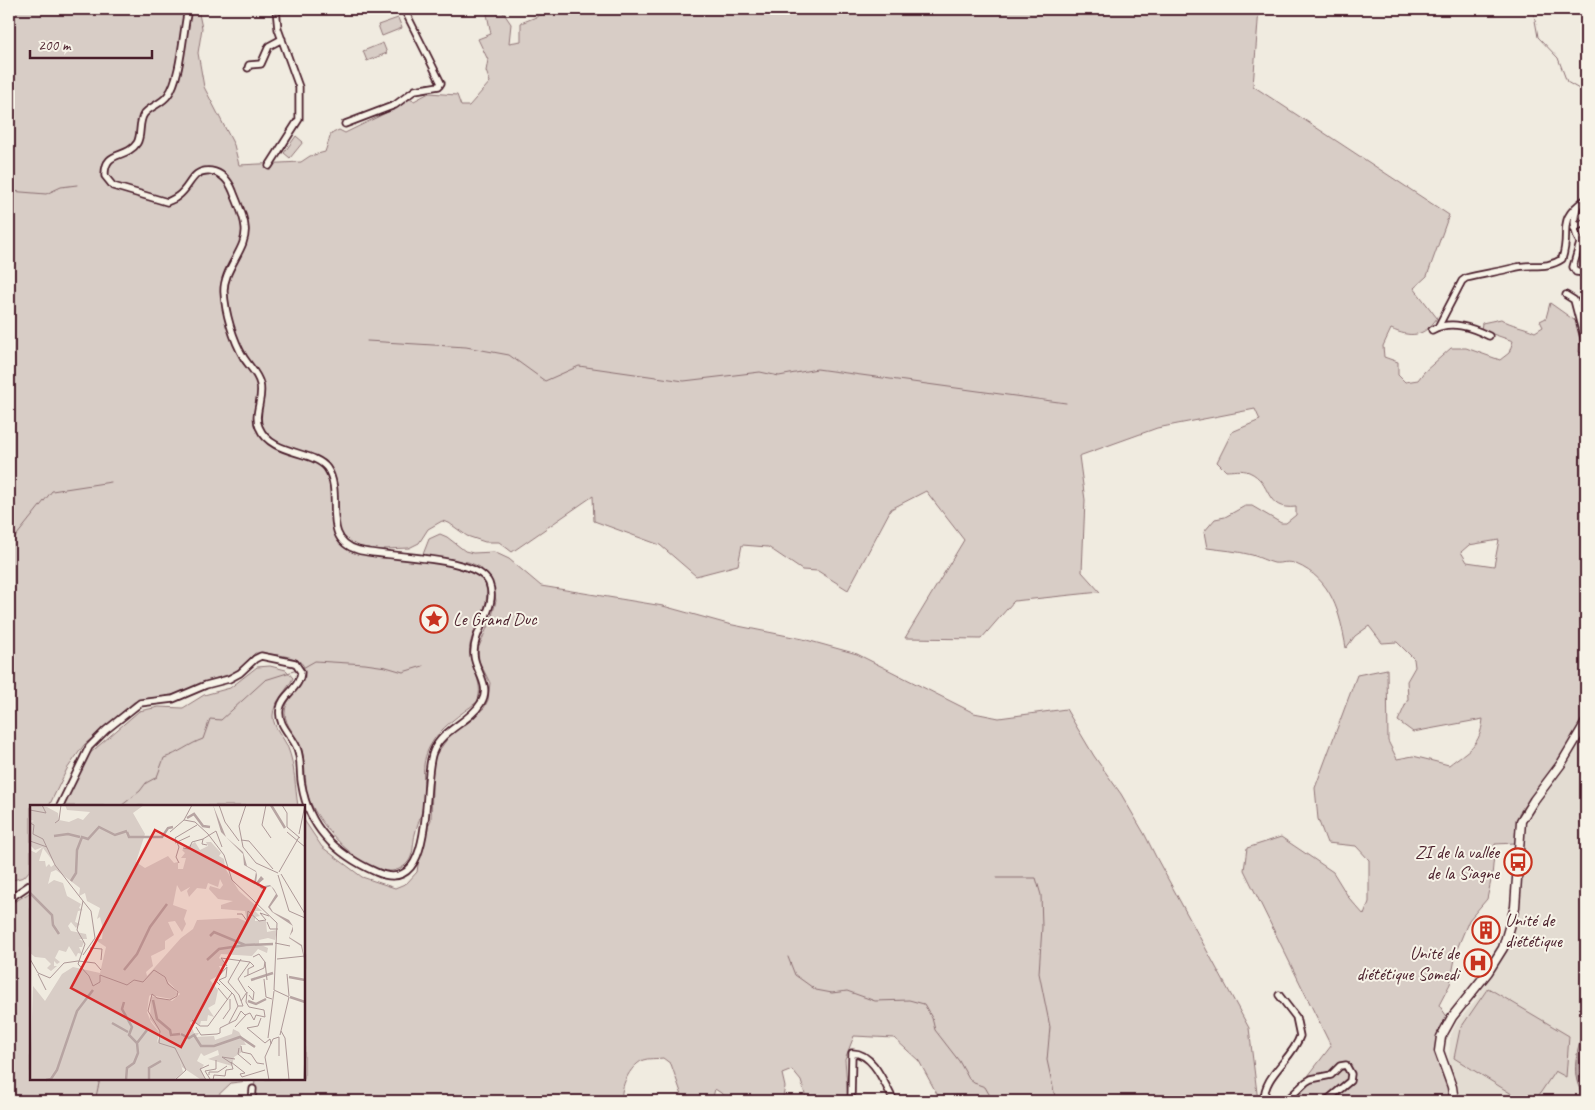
<svg xmlns="http://www.w3.org/2000/svg" width="1595" height="1110" font-family="Caveat,sans-serif">
<style>
.built{fill:#e3dcd2}
.green{fill:#d8cdc6;stroke:#917678;fill-rule:evenodd}
.water{fill:#b7a4a2;stroke:#8b6f72}
.lines{fill:none;stroke-linecap:round;stroke-linejoin:round}
.shore{stroke:#76545b;stroke-width:1}
.stream{stroke:#8b6f72;stroke-width:1}
.minor-casing{stroke:#4a1f2b;stroke-width:9}
.major-casing{stroke:#4a1f2b;stroke-width:11}
.minor{stroke:#f7f3e8;stroke-width:5.5}
.major{stroke:#f7f3e8;stroke-width:8}
.labels{text-anchor:middle;stroke-width:4;stroke-linejoin:round;paint-order:stroke}
.poi-label{font-size:18px;fill:#4a1f2b;stroke:#f7f3e8;text-anchor:start}
.inset-river{fill:none;stroke:#b7a4a2;stroke-width:2.5}
.inset-road{fill:none;stroke:#ae9998;stroke-width:1}
.view{fill:#d62828;fill-opacity:0.15;stroke:#d62828;stroke-width:2.5}
.inset-edge{fill:none;stroke:#4a1f2b;stroke-width:2.5}
</style>
<rect width="100%" height="100%" fill="#f0ebe0"/>
<filter id="ink" filterUnits="userSpaceOnUse"><feTurbulence type="fractalNoise" baseFrequency=".02" numOctaves="2"/><feDisplacementMap in="SourceGraphic" scale="10" xChannelSelector="R" yChannelSelector="G"/><feConvolveMatrix kernelMatrix="1 2 1 2 8 2 1 2 1" color-interpolation-filters="sRGB"/></filter>
<g filter="url(#ink)">
<path class="built" d="M1584 735 1586 736V1024L1575 1068 1586 1101H1460L1457 1085 1449 1064 1450 1037 1457 1022 1474 1003 1500 960 1512 935 1519 909 1525 829 1537 804 1564 768Z"/>
<path class="green" d="M9 9H198L202 28 198 53 204 87 234 145 239 165 301 162 310 156 325 152 331 134 339 130 345 133 400 106 409 99 414 101 429 93 457 95 461 106H469L490 82 486 71 488 60 478 39 491 34 486 9H501L511 24 509 43 521 41V23L556 9H1259L1253 86 1449 215 1427 276 1414 288 1437 318C1424 337 1411 338 1391 329L1383 346 1384 357 1398 362V375L1405 382 1418 380 1424 372 1451 348H1466L1500 360 1509 353 1513 341 1481 330 1482 323 1501 319C1512 326 1523 326 1535 332L1543 327 1540 321 1546 318 1550 303 1581 325 1579 352 1586 354V714L1556 764 1519 813 1515 843 1495 844 1492 876 1487 899 1469 920 1457 949 1450 984 1439 1005 1448 1018C1444 1024 1437 1033 1436 1040 1432 1061 1449 1080 1450 1101H1289L1331 1046 1244 870 1247 848 1281 837 1333 872 1349 898 1364 915 1369 902V860L1356 846 1327 843 1318 819 1315 788 1357 675 1387 669 1388 741 1397 759 1413 756 1449 765C1469 749 1480 747 1483 719L1413 732 1398 721 1408 699 1407 681 1415 667 1414 659 1397 642 1382 643 1369 626 1355 636 1346 648C1340 613 1332 579 1296 564 1288 560 1281 564 1274 563 1266 561 1259 557 1252 555 1237 551 1222 550 1207 548L1204 532 1215 519 1225 517 1245 506H1252L1281 523H1286L1296 515V507C1263 511 1273 482 1249 472 1242 469 1233 471 1226 471L1217 462 1232 432 1260 420 1255 409 1157 428 1079 456 1085 500 1082 572 1100 592 1014 601 981 639 905 638 964 540 926 491 891 509 848 590 818 571 802 570 768 547 742 545 738 565 696 576 660 545 594 521 593 496 512 552 499 542H485L467 536 449 523 442 521 428 529 419 543 409 548 384 549 380 556 465 566 483 577C495 604 475 620 470 645 466 663 486 681 477 702 461 714 439 728 430 746 419 765 426 785 423 805 422 815 417 824 415 834 412 847 415 860 401 868 371 886 315 822 308 796 304 780 306 763 301 747 297 736 285 726 285 713 285 699 299 688 305 677 305 674 304 668 303 665 296 654 266 654 255 653L235 673 209 680 181 693 134 702 84 745 67 769 49 806H31V869L24 877 9 881ZM1499 540 1494 566 1467 562 1461 552 1469 545Z
M398 18 402 28 382 36 378 25Z
M383 43 387 53 367 61 363 51Z
M296 136 303 142 290 158 284 153Z
M440 534 447 537 465 551 473 553 494 552 509 559 541 586 663 606 728 624 803 639 857 654 974 713 999 718 1066 709 1094 756 1121 794 1145 835 1156 857 1249 1028 1258 1101H932L937 1094 919 1061 894 1038 854 1036 845 1059 848 1100 807 1101 801 1081 792 1070 782 1074 785 1087 782 1101H733L715 1089 712 1101H684L671 1064 663 1058C657 1059 648 1058 643 1060 629 1067 620 1087 622 1101H253L255 1080 231 1083 212 1101H9V905L31 892V1079H304V820L322 847 362 877 395 888 407 883 417 872 422 837 431 820 433 759 450 735 484 708 488 700 490 683 479 661 478 649 492 616 496 601 493 584 480 567 468 562 422 557 429 539Z
M270 666 286 670 293 678C288 690 273 701 273 716 273 728 284 737 288 748 295 765 295 788 298 806H63L88 755 139 711 159 707 183 708 204 695 230 688 257 667Z
M1488 988 1569 1036 1566 1077 1555 1071 1535 1101H1523L1454 1058 1460 1029Z"/>
<path class="water" d="M1586 1024V1098C1567 1077 1578 1047 1586 1024Z"/>
<g class="lines">
<path class="shore" d="M1586 1040C1581 1055 1576 1076 1586 1090"/>
<path class="stream" d="M1533 9 1538 37 1558 58 1567 82 1586 93
M9 191 46 194 61 187 77 185
M367 341 466 347 509 355 545 381 579 366 684 381 760 372 779 376 817 369 1066 403
M9 545 52 491 111 482
M301 669 315 661 365 664 386 667 403 672 423 666
M121 806 140 791 146 783 157 777 164 758C179 753 189 744 203 739L210 719 221 720 265 680 297 670
M997 878H1036L1041 895 1042 927 1039 973 1050 1027 1047 1060 1056 1101
M788 957 795 975 816 990 832 993 847 991 875 1001 909 1000 924 1004 932 1018 935 1030 959 1061 969 1079 974 1083 985 1087 993 1101
M95 1101 100 1079"/>
<g class="minor-casing">
<path id="minor" d="M248 68 249 65 261 64 269 46 282 39
M345 124 395 105 415 90 439 86 441 83 404 9
M269 166 299 119V87L278 29 276 9
M1578 205C1572 221 1573 237 1586 250
M1574 228 1586 222
M1580 243 1573 267 1576 272 1586 273
M1566 295 1574 300 1586 346
M1579 303 1586 302
M1438 327 1462 281 1466 278C1482 274 1497 272 1513 268 1530 263 1546 270 1562 259 1572 230 1554 221 1586 199
M1432 330C1451 320 1471 327 1489 336
M60 806 89 747 106 730 140 703 173 699 206 685 229 679 240 673 255 659 261 656 295 663 301 672C300 689 282 694 280 709 277 725 292 735 297 748 302 760 299 774 302 786 309 829 337 855 376 872 438 899 421 780 433 752 442 729 469 723 481 703 492 686 475 671 474 655 472 630 499 608 489 583 477 555 386 558 358 550 319 539 345 494 327 468 314 450 271 456 259 427 253 414 264 398 260 384 258 374 249 366 244 358 233 340 225 312 224 292 223 268 248 249 245 227 244 215 237 202 233 191 229 181 222 173 211 171 191 169 191 187 178 196 175 199 171 200 167 202L113 186 105 176C104 149 126 160 137 143 142 135 138 123 144 114 150 106 162 104 168 95 181 78 183 31 188 9
M9 899 31 884
M252 1101 253 1089
M851 1101 852 1053C873 1052 885 1085 894 1101
M1264 1101C1263 1075 1292 1060 1300 1036L1296 1017 1279 995
M1286 1101 1306 1082 1311 1079 1331 1075 1340 1066 1346 1065 1351 1074 1350 1081 1326 1101"/>
</g>
<g class="major-casing">
<path id="major" d="M1454 1101 1452 1087 1439 1051 1441 1037 1452 1017 1488 972 1503 948 1515 907 1521 821 1534 800 1561 764 1586 722"/>
</g>
<use href="#minor" class="minor"/>
<use href="#major" class="major"/>
</g>
</g>
<defs>
<g id="sight-ring" transform="scale(1.4375)"><circle r="9.5" fill="#f7f3e8" stroke="#c8321e" stroke-width="1.5"/><path d="M0-6L1.8-2.2L6-1.7L2.9 1.2L3.7 5.4L0 3.3L-3.7 5.4L-2.9 1.2L-6-1.7L-1.8-2.2Z" fill="#c8321e"/></g>
<g id="bus-ring" transform="scale(1.4375)"><circle r="9.5" fill="#f7f3e8" stroke="#c8321e" stroke-width="1.5"/><path d="M-5-6H5V4H4V6H2V4H-2V6H-4V4H-5ZM-3.5-4V0h7V-4ZM-3.5 1.2v1.5H-2V1.2ZM2 1.2v1.5H3.5V1.2Z" fill="#c8321e"/></g>
<g id="building-ring" transform="scale(1.4375)"><circle r="9.5" fill="#f7f3e8" stroke="#c8321e" stroke-width="1.5"/><path d="M-4-6H4V6H1V3H-1V6H-4ZM-2.5-4.3h1.7v1.8h-1.7ZM.8-4.3h1.7v1.8H.8ZM-2.5-1h1.7V.8h-1.7ZM.8-1h1.7V.8H.8Z" fill="#c8321e"/></g>
<g id="hospital-ring" transform="scale(1.4375)"><circle r="9.5" fill="#f7f3e8" stroke="#c8321e" stroke-width="1.5"/><path d="M-5-5h3v3.5h4V-5h3V5h-3V1.5h-4V5h-3Z" fill="#c8321e"/></g>
</defs>
<g fill-rule="evenodd">
<use href="#sight-ring" x="434" y="619"/>
<use href="#bus-ring" x="1518" y="862"/>
<use href="#building-ring" x="1486" y="930"/>
<use href="#hospital-ring" x="1478" y="963"/>
</g>
<g class="labels">
<g class="poi-label">
<text x="453" y="625">Le Grand Duc</text>
<text x="1499" y="858" text-anchor="end">ZI de la vallée<tspan x="1499" dy="21">de la Siagne</tspan></text>
<text x="1505" y="926">Unité de<tspan x="1505" dy="21">diététique</tspan></text>
<text x="1459" y="959" text-anchor="end">Unité de<tspan x="1459" dy="21">diététique Somedi</tspan></text>
</g>
</g>
<g transform="translate(30 805)">
<rect width="275" height="275" fill="#f0ebe0"/>
<path d="M0 0 17 2 28 8 29 15 39 17 48 13 53 15 60 7 37 5 35 0H114L103 8 115 29 106 57 115 63 138 51 144 58 148 57V64H153L156 53H151L155 48 152 45 165 37 170 45 178 41 176 37H181L191 48 189 51 194 54 195 63 209 86 232 106H225L230 111 225 112V116H236L237 127 247 125 245 135 238 133 229 135V139L238 143 237 148 228 144 222 151 191 149 189 153 194 157 193 161H189L191 165 188 171 180 175 188 185 185 199 178 203 184 212 178 210 177 216H171L170 220 160 217 164 228H169L166 232 184 231 185 235 202 229 203 224 209 227 216 240H211L212 247 204 252 202 261 178 254 189 250 188 245 174 251 171 248 167 256 174 260 171 264 175 274H170L152 262 147 244 153 267 144 275H0L3 181 15 196 32 169 43 162 70 168 76 142 64 134H72L73 124 70 112 67 114 70 103 57 96 55 88 49 91 50 83 26 65 21 67 18 79 24 75 33 78 37 91 51 99 49 103 53 105 48 106 45 117 50 119 46 123 41 117 38 121 41 126 56 129 57 134H49L54 137 52 142H49L52 149 48 148 46 152 39 141 36 147 29 145 25 153 30 157 27 159 24 156V161H27L21 166 17 163 21 159 15 153 5 152 0 148V45L6 48 13 42 5 45 0 40V17L4 16 0 15ZM13 43 25 59 21 62 19 59 16 62 15 56H9ZM190 74 193 80 190 84 180 81 179 84 188 94 203 96 191 100V104L215 106 217 117 208 113 167 115 163 124 151 133 117 171 116 167 123 161 121 151 135 144V136L144 130 138 117 145 116 152 127 156 119 154 114 157 105 143 100 147 80 151 87 160 82 157 86 159 92 167 83 176 84 178 78 188 82ZM132 170 150 189 142 196 121 191 120 214 126 222 131 229 127 238 129 227 121 217 117 207 119 192 120 190 141 194 148 189Z" fill="#d8cdc6" fill-rule="evenodd"/>
<path d="M183 0 196 32 213 47 217 61 226 66 227 70 226 78 231 71 234 74 228 79 229 82 240 80 244 84 248 91 240 102 243 107 259 115 263 121V126L259 132 272 140 275 158 271 141 259 133 263 121 242 107 238 102 246 89 241 81 232 84 224 78 226 67 214 60 213 49 191 27Z" fill="#b7a4a2"/>
<path class="inset-river" d="M241 0 255 23M157 13 164 9 173 21 180 22M97 27 99 32H132L138 23 143 22M24 31 38 29 50 32M41 76 46 68 47 45 52 32 58 34 69 22 85 30 97 26M0 88 22 110 23 120 29 129M180 131 184 127 215 140 243 139M177 155 189 144 216 140M94 165 107 149 120 122 137 99M259 172 275 175M221 175 243 168M260 192 275 197M123 195 127 214 140 225 141 230 150 229M218 196 226 199 236 194M94 197 92 204 102 222 99 230 107 238 108 248 104 258 97 263 96 275M82 218 98 227M151 229 159 233 164 230 171 241H184L210 232 225 242M107 238 117 225M16 275 21 274 27 265 47 206 63 185M119 275V263L131 256"/>
<path class="inset-road" d="M162 0 154 15 165 17 178 29 194 50 202 75 247 118 244 185 259 192 250 230M189 0 195 17 209 36M216 0 209 21 213 42 226 58 248 68M236 0 232 20 241 33M252 0 257 8V22L270 33M0 5 16 8 12 0M0 18 4 20 3 29 13 34 25 60 53 96 47 125 55 139 48 159 59 171 63 181 70 177V170L97 180 104 175 113 177 124 165 135 172 138 179 148 187 147 191 140 195 127 193 122 189 118 206 130 226 129 238 145 243 156 265 145 275M25 18 29 15 31 0M186 26 192 42M140 27 154 15M257 27 275 42M269 29 275 0M211 35 219 36 243 64M0 36 17 42M145 38 160 31M177 40 172 39 173 34 186 26M153 43 159 44 162 37 173 34M149 58 146 52 149 42 145 33 167 20M249 67 269 32M251 69 275 109M248 70 259 106 275 113M53 96 61 106 65 133 53 150M207 109H212L217 116 218 106 229 116 236 115 230 108 239 111M237 117 240 124H248M245 138 260 141M60 143 72 144 71 155M223 152 229 149 235 157 237 175M0 154 8 168M247 154 275 151M48 156 65 158 71 165M197 161 191 153 220 157M197 162 196 172 189 175 204 190 208 201M8 168 20 173 34 158 48 156M8 169 16 185M257 169 259 191M218 170V164L224 161 220 157M214 172 234 163 235 157M234 174 236 192 242 194M190 180 185 175 197 162M218 181 224 187 223 195 219 190M188 183 198 195M216 187 208 174 220 157M211 196 217 187 216 197 219 202 234 205 235 212M208 201H213L209 190 198 177 211 154M231 213 228 221 217 223 235 238 240 234 241 239M193 214 200 204V194M162 215 170 221H178L202 188M199 218 208 201M166 222 171 230 187 229 190 228V223L206 215 211 206 215 210 220 208 224 215 226 210 235 212M205 222 216 210M251 226 255 233 259 275M238 233 244 186M211 241 212 247 221 249 227 258 234 259M209 243 208 249 221 260M249 251V232M201 258 192 252 205 254M179 270V267H188L197 261M180 274 175 266 186 264V255M176 275 170 264 179 260M183 275 184 270 195 271 196 265 203 264 201 257 215 268 210 269 212 272 235 265M239 275 235 252 243 234 249 232M274 275 275 243"/>
<path class="view" d="M125 25 235 83 151 242 41 183Z"/>
<rect width="275" height="275" class="inset-edge"/>
</g>
<rect width="1595" height="1110" fill="none" stroke="#f7f3e8" stroke-width="30"/>
<rect x="15" y="15" width="1565" height="1080" fill="none" stroke="#4a1f2b" stroke-width="2" filter="url(#ink)"/>
<path d="M30 50v8h122v-8" fill="none" stroke="#4a1f2b" stroke-width="2.5"/>
<text x="38" y="50" font-size="15" fill="#4a1f2b" stroke="#f7f3e8" stroke-width="4" paint-order="stroke">200 m</text>
</svg>
